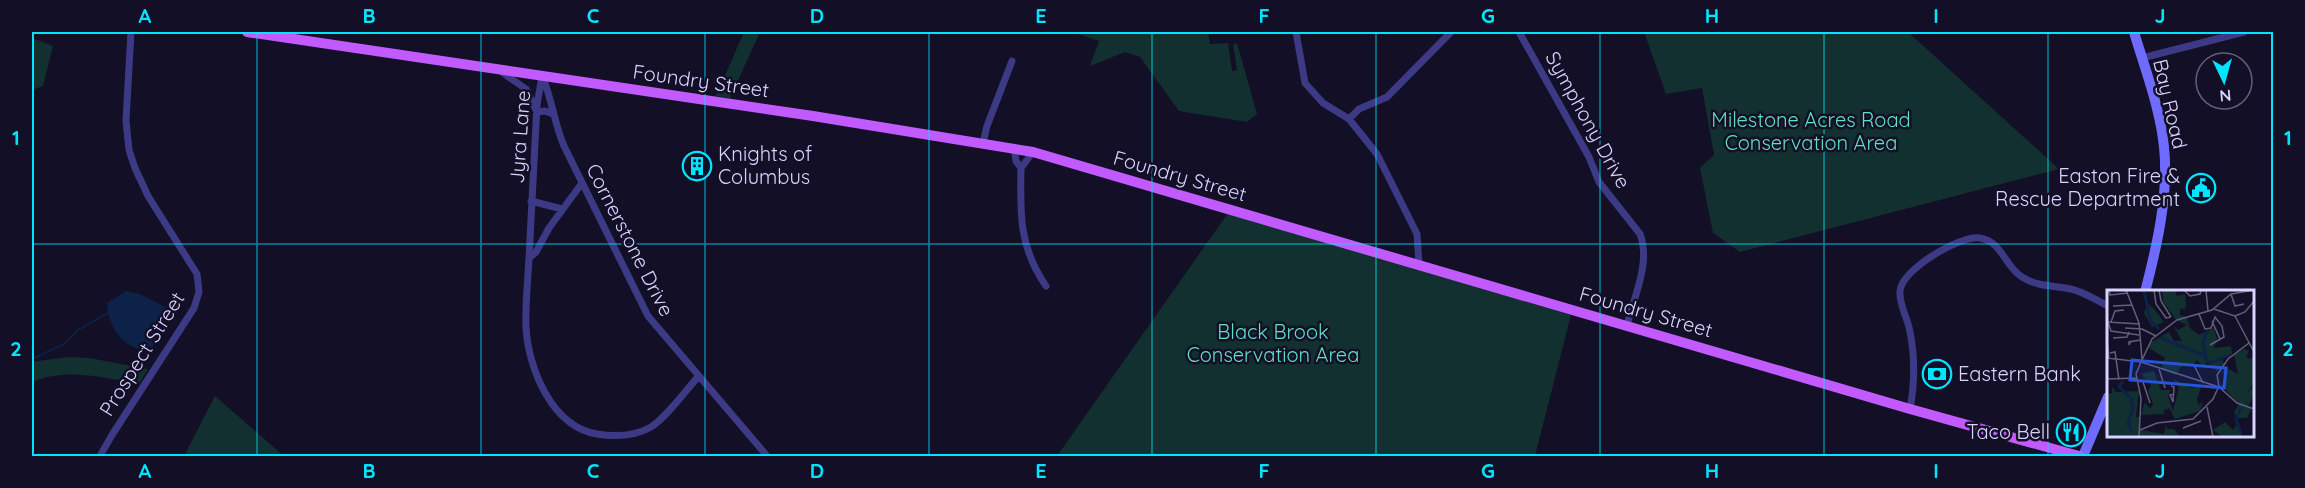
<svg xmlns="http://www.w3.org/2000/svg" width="2305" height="488" font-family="Quicksand,sans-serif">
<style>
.green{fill:#12302f}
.water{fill:#0c2248}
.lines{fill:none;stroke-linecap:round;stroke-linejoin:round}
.stream{stroke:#0c2248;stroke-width:1.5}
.street{stroke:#3d3a85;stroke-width:7}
.secondary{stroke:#6f6bff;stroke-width:10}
.primary{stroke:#c25bff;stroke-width:10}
.grid{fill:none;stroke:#00e5ff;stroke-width:1.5;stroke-opacity:0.55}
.labels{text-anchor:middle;stroke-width:5;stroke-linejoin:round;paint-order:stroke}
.street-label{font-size:20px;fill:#d9d4ff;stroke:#130f26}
.park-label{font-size:20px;fill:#5fe0c0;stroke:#130f26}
.poi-label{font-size:20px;fill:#d9d4ff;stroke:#130f26;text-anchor:start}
.inset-river{fill:none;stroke:#0c2248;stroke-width:3}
.inset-road{fill:none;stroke:#625e7d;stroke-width:1.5}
.view{fill:#2655da;fill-opacity:0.15;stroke:#2655da;stroke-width:3}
.inset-edge{fill:none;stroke:#d9d4ff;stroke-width:3}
.neatline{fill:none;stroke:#00e5ff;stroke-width:2}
.grid-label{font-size:20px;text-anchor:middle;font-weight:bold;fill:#00e5ff}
</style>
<rect width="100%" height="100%" fill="#130f26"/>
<path class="green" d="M744 32H760L730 98 716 96Z
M1073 32H1208L1210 44 1228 43 1232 71 1237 70 1233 44 1237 43 1257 114 1247 122 1179 111 1140 57 1125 52 1090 66 1099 41Z
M1644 32H1908L2059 169 1740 252 1713 233 1700 168 1714 155 1702 88 1666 94Z
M32 38 53 46 43 86 32 90Z
M1228 213 1571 315 1535 456H1057Z
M67 357 89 358 148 369 139 384C104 377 68 368 34 381L32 391V362Z
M215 396 284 456H184Z"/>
<path class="water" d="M126 291 140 294 171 310 151 349C126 354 107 326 107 303Z"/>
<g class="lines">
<path class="stream" d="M32 359 64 344 78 330 108 313"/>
<path class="street" d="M1296 32 1305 83 1323 103 1349 119 1377 154 1417 234 1419 264
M1519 32 1589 157 1599 182 1640 234C1651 262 1634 297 1627 325
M2142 58 2244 32
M503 73 526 89 537 112 545 111 553 114
M542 76C552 98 554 123 564 146L648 316 767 456
M1349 119 1359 109 1387 97 1451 32
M983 143 987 126 1012 61
M1014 148 1016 161 1021 168 1033 152
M1021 168C1020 214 1019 247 1046 286
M582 183 549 228 536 252 529 258C528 280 525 304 526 327 528 368 552 427 597 434 615 437 635 436 651 427 667 417 685 391 698 377
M531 201 562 209
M529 258 537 105 542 76
M1910 409C1915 382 1915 354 1909 327 1906 315 1899 304 1900 291 1901 270 1960 235 1980 238 2003 242 2004 266 2022 277 2038 287 2053 285 2071 289 2084 292 2096 300 2108 306
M100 456 112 435 194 308 199 292 197 274 148 196 135 168 129 150 126 121 131 32"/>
<path class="secondary" d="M2134 32C2145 69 2160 108 2164 147 2169 194 2157 246 2145 292
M2083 456 2108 397"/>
<path class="primary" d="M247 32 813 116 1033 152 1910 409 2079 456"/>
</g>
<path class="grid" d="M257 32V456M481 32V456M705 32V456M929 32V456M1152 32V456M1376 32V456M1600 32V456M1824 32V456M2048 32V456M32 244H2274"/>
<defs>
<g id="building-ring" transform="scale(1.5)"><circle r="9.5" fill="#130f26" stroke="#00e5ff" stroke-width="1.5"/><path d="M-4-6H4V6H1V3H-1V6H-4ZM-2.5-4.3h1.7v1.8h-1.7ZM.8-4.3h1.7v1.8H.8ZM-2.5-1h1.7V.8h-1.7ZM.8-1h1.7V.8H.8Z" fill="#00e5ff"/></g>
<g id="civic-ring" transform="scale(1.5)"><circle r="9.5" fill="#130f26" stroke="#00e5ff" stroke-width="1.5"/><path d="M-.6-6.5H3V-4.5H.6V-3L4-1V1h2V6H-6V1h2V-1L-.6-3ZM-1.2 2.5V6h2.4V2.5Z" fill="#00e5ff"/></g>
<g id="bank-ring" transform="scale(1.5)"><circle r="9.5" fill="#130f26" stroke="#00e5ff" stroke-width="1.5"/><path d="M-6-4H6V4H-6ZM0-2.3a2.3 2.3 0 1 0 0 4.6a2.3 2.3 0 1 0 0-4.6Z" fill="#00e5ff"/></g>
<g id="restaurant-ring" transform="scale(1.5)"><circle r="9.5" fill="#130f26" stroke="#00e5ff" stroke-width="1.5"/><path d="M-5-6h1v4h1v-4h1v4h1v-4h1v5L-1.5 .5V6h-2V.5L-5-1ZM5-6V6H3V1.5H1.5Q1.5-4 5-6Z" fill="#00e5ff"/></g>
</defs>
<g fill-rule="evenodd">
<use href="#building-ring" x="697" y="166"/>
<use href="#civic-ring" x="2201" y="188"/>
<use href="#bank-ring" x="1937" y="374"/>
<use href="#restaurant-ring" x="2071" y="432"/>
</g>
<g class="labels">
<g class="street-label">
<text transform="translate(701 81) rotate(8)" y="7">Foundry Street</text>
<text transform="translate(2170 104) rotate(77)" y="7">Bay Road</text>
<text transform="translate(1588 120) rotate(61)" y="7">Symphony Drive</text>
<text transform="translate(520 137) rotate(-86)" y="7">Jyra Lane</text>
<text transform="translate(1180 176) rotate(16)" y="7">Foundry Street</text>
<text transform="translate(630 240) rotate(63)" y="7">Cornerstone Drive</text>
<text transform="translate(1646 312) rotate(16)" y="7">Foundry Street</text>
<text transform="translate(142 354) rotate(-58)" y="7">Prospect Street</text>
</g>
<g class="park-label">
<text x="1811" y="127">Milestone Acres Road<tspan x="1811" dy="23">Conservation Area</tspan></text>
<text x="1273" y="339">Black Brook<tspan x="1273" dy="23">Conservation Area</tspan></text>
</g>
<g class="poi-label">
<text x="718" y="161">Knights of<tspan x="718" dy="23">Columbus</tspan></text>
<text x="2180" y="183" text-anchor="end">Easton Fire &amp;<tspan x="2180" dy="23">Rescue Department</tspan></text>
<text x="1958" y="381">Eastern Bank</text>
<text x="2050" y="439" text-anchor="end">Taco Bell</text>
</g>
</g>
<g transform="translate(2107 290)">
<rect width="147" height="147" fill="#130f26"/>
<path d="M55 0H68L70 6 78 4 79 14 78 20 73 18V25L79 27 83 38 92 45 107 38 110 49 107 58 124 56 125 64 116 69 117 76 110 81 101 72 96 77 90 70 85 76 76 75 68 85 54 79 58 68 42 58 43 53 62 42 67 51H75L66 35 71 40 80 35 69 30 56 11ZM41 14 47 19 57 32 45 37 37 23ZM137 59 142 61 139 67 142 69 147 67V92L140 103 147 95V104L142 115 138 109 144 120 140 128H130L127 122 132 114 115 96 118 83 113 82 120 81V78L131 84 127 65ZM47 81 54 100H64L61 106 66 121 72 97 66 89 84 98 88 91 85 98 95 95 90 109 91 115 96 112 93 121 68 129 62 118 56 121 58 124 34 125 38 112 43 119 46 114 41 101 44 96 34 84ZM5 97 9 102 32 101 29 127H33V140L57 144 59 133 60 139H67L73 147H0V104L5 103ZM118 132 126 140 129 135 133 137 135 147H116L106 140Z" fill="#12302f"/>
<path class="inset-river" d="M37 0 43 30 52 39M54 48 96 65 102 73 123 65M99 68 96 52 101 40M16 91 12 97 24 108 26 117 21 134 25 141M134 144 129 129 134 118"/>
<path class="inset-road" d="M2 0 3 5 21 3M19 0 32 33 35 69M47 0 49 14 59 28 64 27M52 0 54 11 64 27M77 0 83 6 93 4 94 0M99 0 101 21M124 4 128 16 137 14M6 16 25 15M107 19 128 26 147 62M92 24 98 39 104 38 108 27 115 36 117 47 103 55M128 26 138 22 147 11M105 31 113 49M0 32 33 34M1 32 4 41 32 45M4 32 8 21 17 20M18 38 35 39 49 46M6 48 20 47 22 42M0 49 2 68M24 51 22 55V52L33 50M3 63 8 62 12 90M0 68 34 72 45 49 70 30 105 20 124 4 147 0M87 75 96 93M52 79 58 98M0 89 30 88M36 92 43 113M64 96 67 97 66 112 63 105 67 104M100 117 106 147M76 138 94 131M33 140 50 133 86 129 106 109 112 96 110 85 121 69 142 53M32 147 34 108 29 84 34 72 112 97 130 113 147 119"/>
<path class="view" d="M25 70 119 78 117 98 23 90Z"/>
<rect width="147" height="147" class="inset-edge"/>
</g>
<rect width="2305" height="488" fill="none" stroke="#130f26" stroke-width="66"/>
<g transform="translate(2224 81) rotate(175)"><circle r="28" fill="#130f26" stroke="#625e7d" stroke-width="1.5"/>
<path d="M0-4.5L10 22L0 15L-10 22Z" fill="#00e5ff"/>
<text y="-9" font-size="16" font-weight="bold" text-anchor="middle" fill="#d9d4ff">N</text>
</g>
<rect x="33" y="33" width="2239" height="422" class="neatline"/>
<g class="grid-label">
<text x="145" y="23">A</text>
<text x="369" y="23">B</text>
<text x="593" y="23">C</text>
<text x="817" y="23">D</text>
<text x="1041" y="23">E</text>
<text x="1264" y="23">F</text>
<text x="1488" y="23">G</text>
<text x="1712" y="23">H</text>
<text x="1936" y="23">I</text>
<text x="2160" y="23">J</text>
<text x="16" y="145">1</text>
<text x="2288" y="145">1</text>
<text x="16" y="356">2</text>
<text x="2288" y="356">2</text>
<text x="145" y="478">A</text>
<text x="369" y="478">B</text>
<text x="593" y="478">C</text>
<text x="817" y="478">D</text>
<text x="1041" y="478">E</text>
<text x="1264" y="478">F</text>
<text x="1488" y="478">G</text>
<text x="1712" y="478">H</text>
<text x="1936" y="478">I</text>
<text x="2160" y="478">J</text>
</g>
</svg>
